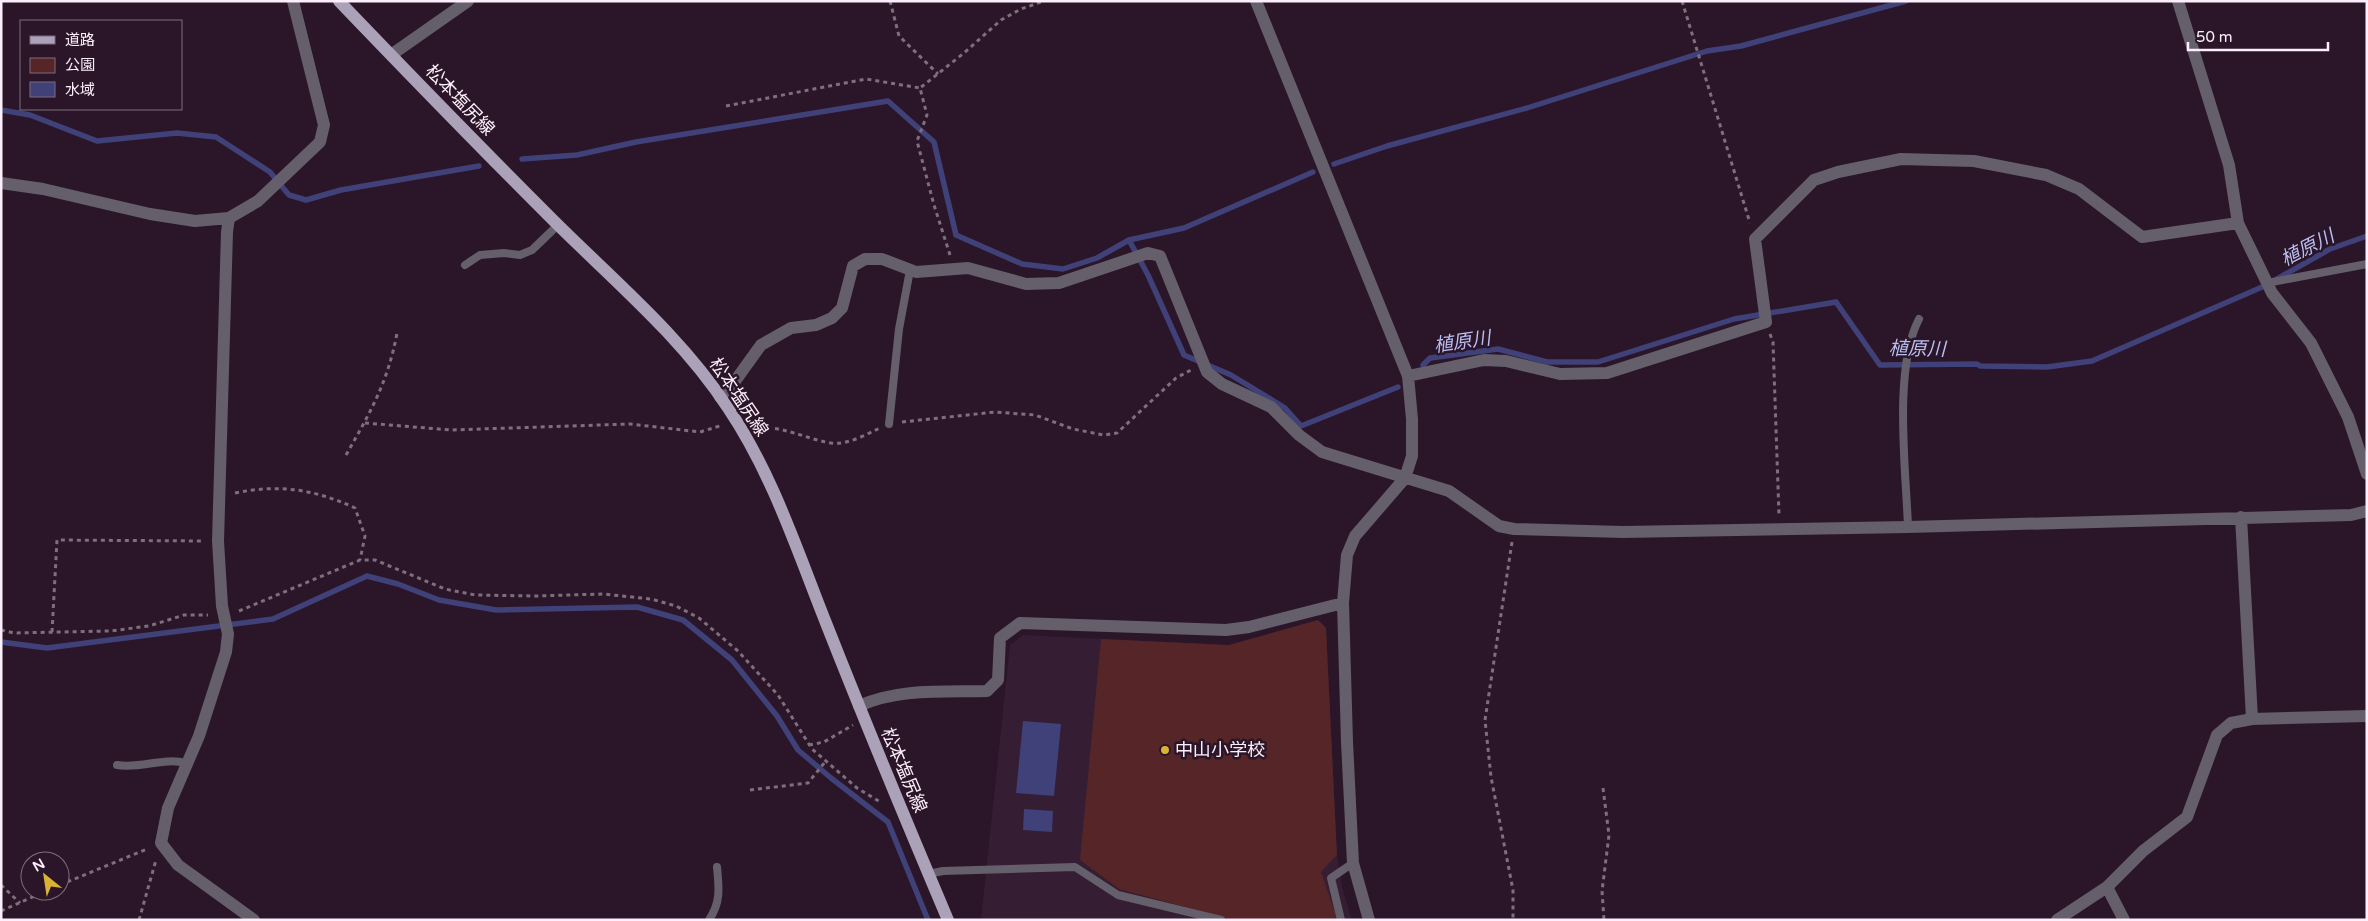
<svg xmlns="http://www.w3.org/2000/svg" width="2368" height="921" font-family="'Varela Round','Noto Sans JP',sans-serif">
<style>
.built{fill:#351d34}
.green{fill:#552528}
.water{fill:#3f4178}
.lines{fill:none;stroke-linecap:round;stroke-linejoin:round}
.stream{stroke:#3f4178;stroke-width:5.5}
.path{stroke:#7f6e7d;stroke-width:3;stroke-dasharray:4 4;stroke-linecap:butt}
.lane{stroke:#645f6b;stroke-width:8}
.street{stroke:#645f6b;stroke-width:12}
.primary{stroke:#aba1b9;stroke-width:12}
.poi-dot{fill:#d9b334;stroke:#2a1628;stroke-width:2}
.labels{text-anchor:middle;stroke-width:5;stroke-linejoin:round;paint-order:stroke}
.street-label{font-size:18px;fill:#fceefa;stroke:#2a1628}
.poi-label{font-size:18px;fill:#fceefa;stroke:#2a1628;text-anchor:start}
.water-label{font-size:19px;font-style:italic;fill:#babff3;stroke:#2a1628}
</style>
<rect width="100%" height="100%" fill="#2a1628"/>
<path class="built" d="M1318 620 1326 628 1337 855 1342 887 1352 920H981L1010 645 1023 635 1229 645Z"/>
<path class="green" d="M1318 620 1326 628 1337 855 1321 872 1336 915 1335 920H1233L1119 889 1080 860 1101 639 1229 645Z"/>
<path class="water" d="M1023 721 1061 724 1054 796 1016 793Z
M1024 809 1053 811 1052 832 1023 830Z"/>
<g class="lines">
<path class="stream" d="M1 110 30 115 97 141 177 133 216 137 270 172 289 195 306 200 341 190 479 166
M522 159 577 155 636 142 888 101 934 142 956 235 1022 264 1063 269 1097 258 1129 240 1184 228 1313 172
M1334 164 1387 146 1527 108 1707 51 1741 46 1906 1
M1129 240 1148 275 1184 355 1231 375 1285 408 1301 426 1398 387
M2277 279 2330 249 2367 236
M1423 365 1430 358 1498 349 1547 362H1598L1734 319 1836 302 1880 365 1977 364 1980 366 2047 367 2092 361 2269 284
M1 642 47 648 273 619 367 576 398 584 439 600 496 610 637 607 683 620 732 660 777 716 798 750 831 778 888 822 928 920"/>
<path class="path" d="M890 1 899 36 938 74
M1682 1 1750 223
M726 106 866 79 920 88
M950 255 934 205 917 141 927 115 920 88 964 53 1001 20 1021 9 1044 1
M1770 334 1773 342 1779 515
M902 422 995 412 1035 415 1073 429 1104 435 1117 433 1176 378 1191 370
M365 423 451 430 630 424 700 432 723 425
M759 428C784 426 806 439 831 443 848 445 865 435 880 428
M346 455C370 413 388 382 397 333
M235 493C279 484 314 489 355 508L365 536 360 560
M1512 542 1485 720 1491 777 1513 890V920
M239 611 360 560H375L445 589 475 595 536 596 603 594 651 599 676 606 699 618 738 651 778 695 812 749 857 788 882 803
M1 630 14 633 110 631 149 626 184 615H208
M52 632 57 540 204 541
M809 745 824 742 853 725
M1603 788 1609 835 1602 891 1604 920
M750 790 808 783 825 762
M1 885 20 903
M60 885 147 849
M1 911 46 891
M139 920 156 860"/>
<path class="lane" d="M465 265 480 255 504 253 520 255 532 250 558 225
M2267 283 2367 264
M889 424 899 329 910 270
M1908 527C1906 470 1893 369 1919 319
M117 765C141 769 163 757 186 763
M928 874 943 871 1075 867 1118 895 1221 920
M709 920C721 902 719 888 717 867
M1341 920 1331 878 1353 863"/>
<path class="street" d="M1256 1 1408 376 1412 419V456L1405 478 1355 536 1347 555 1343 603 1347 742 1353 863 1369 920
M2178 1 2229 165 2238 223 2272 293 2311 343 2348 417 2367 474
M391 55 468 1
M1 183 43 189 150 214 195 221 229 218 258 201 320 142 324 125 293 1
M229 218 227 232 218 541 222 606 228 634 226 652 199 736 168 808 161 843 178 865 254 920
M1408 376 1484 360 1506 361 1560 374 1607 373 1766 322 1755 239 1814 180 1838 172 1901 159 1974 161 2046 175 2079 189 2142 237 2238 223
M720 397 730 388 761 345 791 328 816 325 832 318 842 308 853 266 865 259H882L916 272 968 268 1026 284 1059 283 1148 253 1160 256 1207 372 1222 384 1271 407 1299 435 1322 452 1449 491 1499 526 1514 529 1623 532 1908 527 2351 515 2367 511
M2241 517 2252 719
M859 706C898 688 945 692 987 691L998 680 1000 638 1020 623 1226 630 1249 627 1343 603
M2107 887 2124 920
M2057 920 2107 887 2143 851 2187 817 2217 735 2231 723 2252 719 2367 716"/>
<path class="primary" d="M339 1C409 74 480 147 552 219 612 279 681 336 728 408 772 473 797 550 826 623 865 722 906 821 948 920"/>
</g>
<circle class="poi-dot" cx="1165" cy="750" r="5"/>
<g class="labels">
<g class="street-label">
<text transform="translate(460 100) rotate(46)" y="6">松本塩尻線</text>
<text transform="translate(739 397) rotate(56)" y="6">松本塩尻線</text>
<text transform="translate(904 770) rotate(67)" y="6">松本塩尻線</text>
</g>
<g class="poi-label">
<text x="1175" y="756">中山小学校</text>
</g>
<g class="water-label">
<text transform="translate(2307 247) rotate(-27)" y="7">植原川</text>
<text transform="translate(1462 341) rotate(-8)" y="7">植原川</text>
<text transform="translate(1917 348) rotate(1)" y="7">植原川</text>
</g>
</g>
<rect width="2368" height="921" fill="none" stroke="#fceefa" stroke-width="5"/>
<rect x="20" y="20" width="162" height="90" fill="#2a1628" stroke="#7e6c7c"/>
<rect x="30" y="36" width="25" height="8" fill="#aba1b9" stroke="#7e6c7c"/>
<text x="65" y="45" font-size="15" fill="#fceefa">道路</text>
<rect x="30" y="58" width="25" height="15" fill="#552528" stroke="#7e6c7c"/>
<text x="65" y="70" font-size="15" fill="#fceefa">公園</text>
<rect x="30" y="82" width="25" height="15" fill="#3f4178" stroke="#7e6c7c"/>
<text x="65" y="95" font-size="15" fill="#fceefa">水域</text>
<g transform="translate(45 876) rotate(330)"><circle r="24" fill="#2a1628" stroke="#7e6c7c"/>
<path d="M0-4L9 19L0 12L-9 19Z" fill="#d9b334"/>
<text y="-8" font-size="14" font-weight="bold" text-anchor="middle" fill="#fceefa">N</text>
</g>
<path d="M2188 42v8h140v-8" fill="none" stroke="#fceefa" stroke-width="2.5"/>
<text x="2196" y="42" font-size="15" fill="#fceefa" stroke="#2a1628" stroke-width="4" paint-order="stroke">50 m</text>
</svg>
